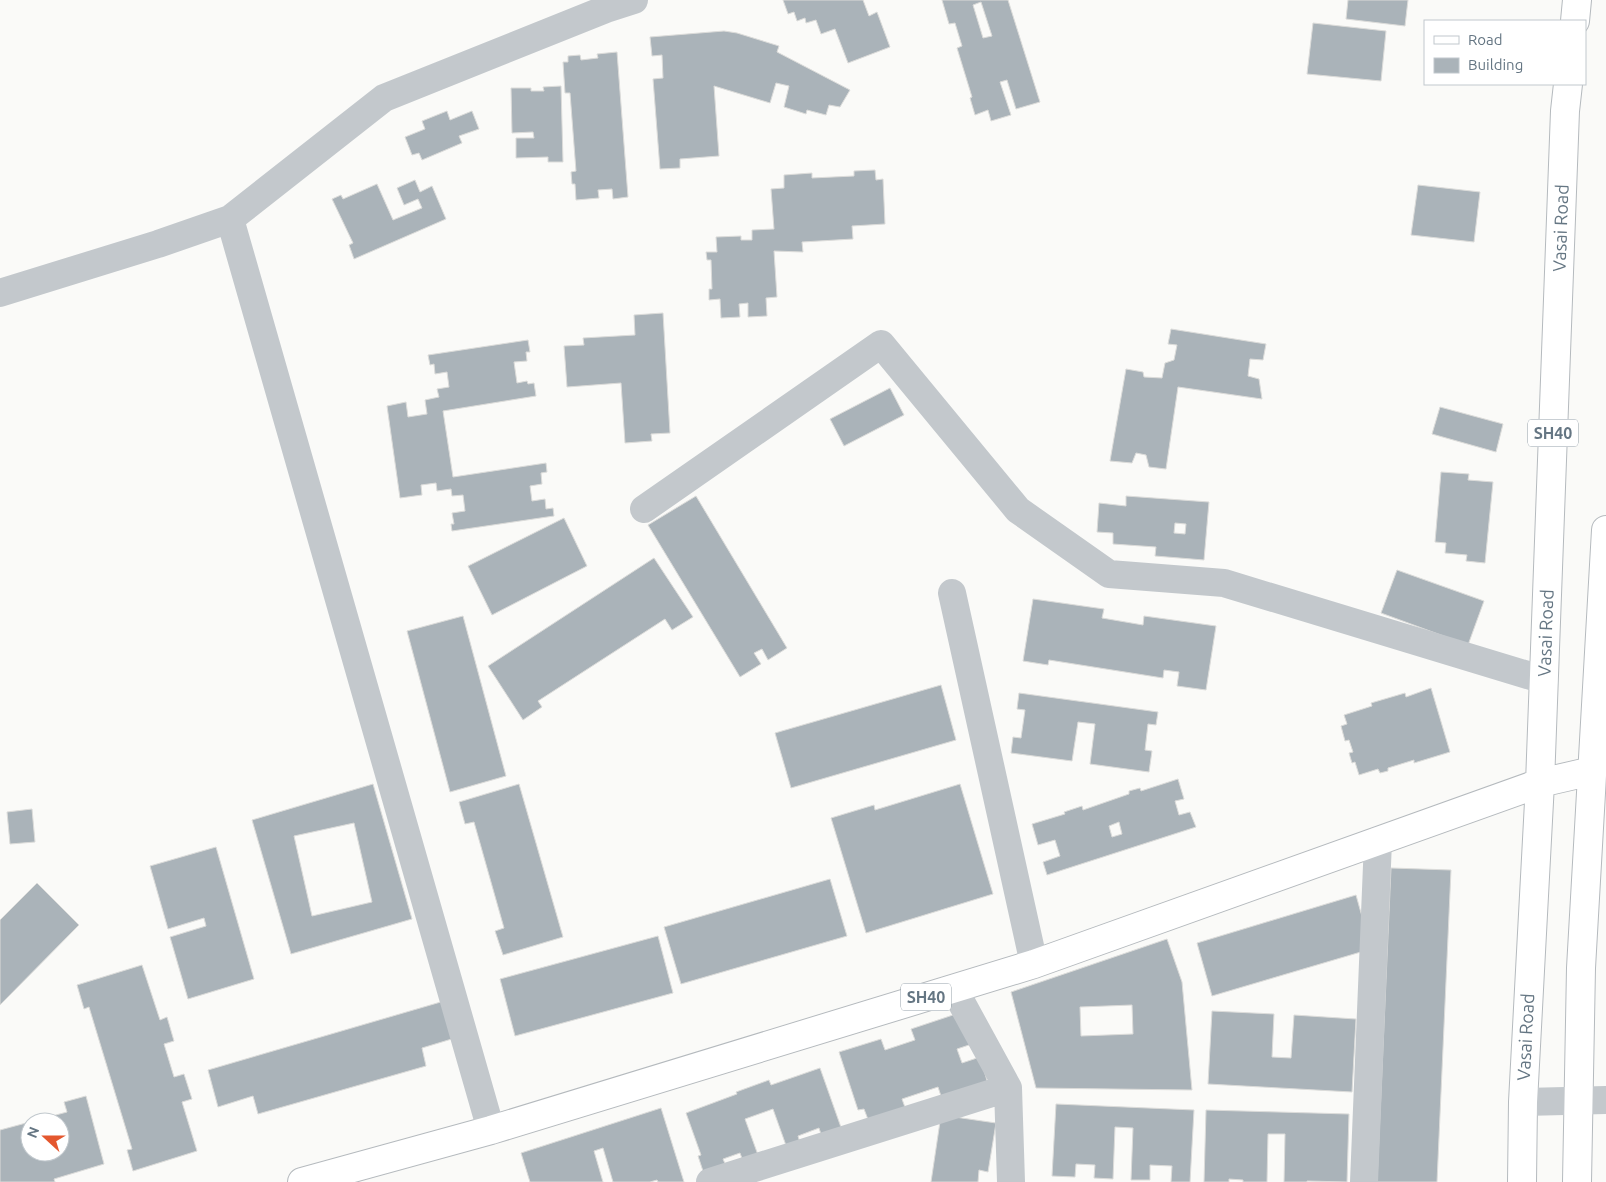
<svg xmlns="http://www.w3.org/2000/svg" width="1606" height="1182" font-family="Ubuntu,sans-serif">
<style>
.building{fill:#aab3b9;stroke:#dcdcda;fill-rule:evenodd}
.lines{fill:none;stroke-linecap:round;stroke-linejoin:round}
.major-casing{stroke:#b5babe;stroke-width:30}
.minor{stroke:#c3c8cc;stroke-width:28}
.major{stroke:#fff;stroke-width:28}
.labels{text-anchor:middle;stroke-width:5;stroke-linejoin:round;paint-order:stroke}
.shield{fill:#fff;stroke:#939fa8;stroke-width:1}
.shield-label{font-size:16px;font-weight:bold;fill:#657683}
.street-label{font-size:18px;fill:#657683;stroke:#fff}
</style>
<rect width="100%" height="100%" fill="#fafaf8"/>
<path class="building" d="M783 0H863L869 16 877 12 890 47 848 63 835 29 821 34 816 20 806 23 805 18 797 21 794 12 788 14Z
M942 0H1008L1040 102 1016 109 1007 80 1000 82 1011 115 991 121 988 110 975 115 970 98 972 97 957 48 962 46 955 23 949 24ZM981 2 992 36 983 38 973 5Z
M1348 0H1408L1405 26 1346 19Z
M1313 23 1386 31 1381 81 1307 74Z
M724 31 737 33 779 46 777 52 850 90 840 107 829 105 826 115 807 110 806 114 784 107 789 86 776 83 770 103 714 86 719 156 680 159V168L660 169 653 79 663 78 662 55 652 56 650 37Z
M617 52 628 197 613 199 612 189 598 190 599 198 576 200 575 184H572L571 172 576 171 570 93H565L563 62H568V56L580 55 581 60 598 58 597 54Z
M561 86 563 162H548V157L516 158V138H534L533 132 512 133 511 88H531V91H544L543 87Z
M447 111 450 120 472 111 479 129 459 136 462 143 422 160 419 153 412 155 405 137 425 129 422 121Z
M875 170 876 180 883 179 885 224 852 226 853 239 802 242 803 252 774 251 777 297 766 298 767 316 748 317V303L739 304 740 317 721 318 720 299 709 300V289H712L711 260H707L706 252H717L716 237 741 236V240H752V230L774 229 771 189 784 188V175L812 173V178L854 176V171Z
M415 180 420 192 432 186 446 219 354 259 349 245 353 243 332 199 341 195 343 199 377 184 393 220 422 208 418 199 404 205 397 188Z
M1418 185 1480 192 1474 242 1411 235Z
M663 313 670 433 651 434 652 441 625 443 621 383 567 387 564 346 584 345 583 338 635 335 634 315Z
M1171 329 1266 344 1263 360 1250 359 1248 376 1259 379 1262 399 1178 387 1166 469 1149 467 1146 455 1136 453 1132 463 1110 461 1126 369 1143 372 1144 377 1162 378 1165 363 1174 360 1177 345 1168 344Z
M528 340 530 352H526L527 361 514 362 517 383 527 381 528 384 534 383 536 396 443 411 453 477 546 463 547 472 541 473 542 484 530 486 532 501 545 499 546 509 553 508 554 516 452 531 451 524H454L452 513 465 511 463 495 452 496 451 489 437 491 436 483 421 485 422 495 400 498 387 406 406 402 408 417 427 414 425 400 439 397 437 389 449 387 447 372 435 374 434 364 430 365 428 355Z
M890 388 904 415 844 446 830 419Z
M1440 407 1503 424 1496 452 1432 434Z
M1441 472 1469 474 1468 480 1493 482 1485 563 1466 561 1467 555 1445 553 1446 543 1435 542Z
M696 496 787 648 768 660 762 649 754 653 761 664 740 677 648 525Z
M1126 496 1209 502 1204 560 1155 556 1156 547 1113 544V533L1097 532 1099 503 1126 506ZM1175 523 1186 524 1185 534 1174 533Z
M564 518 587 566 492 615 468 566Z
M654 558 693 617 672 630 665 619 538 701 542 707 523 720 488 666Z
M1397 570 1484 601 1468 645 1381 613Z
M1033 599 1104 609 1102 618 1143 625 1144 616 1216 626 1206 690 1177 686 1179 672 1164 670 1163 678 1049 660 1048 665 1023 661Z
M463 616 506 776 450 792 407 631Z
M941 685 956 740 791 788 775 733Z
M1431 688 1450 752 1414 763V760L1388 768V771L1380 773 1378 769 1359 775 1355 762 1352 763 1349 753 1353 752 1349 740 1345 741 1341 726 1347 724 1344 715 1372 706 1371 703 1405 693 1406 697Z
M1019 693 1158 712 1156 725 1148 724 1145 750 1152 751 1149 772 1090 764 1095 724 1078 722 1072 761 1011 753 1013 737 1021 738 1025 710 1017 709Z
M1178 779 1184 799 1175 801 1179 815 1190 812 1196 827 1047 875 1043 862 1060 856 1055 840 1038 845 1032 824 1065 814 1064 812 1082 806 1083 810 1129 794V791L1140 788 1141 791ZM1119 822 1122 834 1112 837 1109 826Z
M373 784 412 919 291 954 252 820ZM354 823 372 902 312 916 294 836Z
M519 784 563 937 503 955 495 931 504 928 474 822 465 824 459 802Z
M960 784 993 894 866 933 831 818 874 805 875 810Z
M32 809 35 842 10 844 7 812Z
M216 847 254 979 188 999 170 937 206 926 204 918 168 929 150 866Z
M1391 868 1451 870 1437 1182H1377Z
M830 879 847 936 681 984 664 927Z
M37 883 79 925 0 1005V920Z
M1356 895 1371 949 1212 996 1197 943Z
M658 936 673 993 515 1036 500 979Z
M1167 939 1182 982 1192 1090 1036 1088 1011 992ZM1132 1005 1133 1034 1081 1036 1080 1007Z
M142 965 160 1020 167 1017 174 1041 164 1044 174 1077 184 1074 192 1099 182 1102 197 1151 133 1171 127 1150 132 1149 89 1007 84 1009 77 985Z
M451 999 455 1038 422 1048 426 1066 258 1114 253 1096 218 1107 208 1070Z
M965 1011 975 1043 957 1049 962 1063 980 1057 988 1084 942 1099 938 1087 902 1099 906 1110 869 1122 864 1109 858 1110 839 1052 881 1039 885 1050 915 1040 911 1029Z
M1212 1011 1274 1014 1272 1057 1291 1058 1294 1015 1356 1019 1352 1092 1208 1084Z
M820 1068 843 1133 823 1140 819 1128 798 1136 801 1146 788 1151 773 1109 745 1119 758 1155 743 1161 740 1153 723 1159 726 1166 704 1174 698 1156 701 1155 686 1113 737 1094 736 1092 769 1080 771 1085Z
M86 1096 104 1164 54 1179 55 1182H0V1130L67 1112 64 1102ZM30 1122H60V1152H30Z
M1056 1104 1194 1110 1190 1182H1171L1172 1166 1150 1165V1180H1131L1133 1128 1115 1127 1113 1179 1094 1178 1095 1165 1076 1164 1075 1177 1052 1176Z
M661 1108 684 1182H658L657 1180 650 1182H613L603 1148 594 1151 603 1182H530L521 1153Z
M1206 1110 1349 1114 1347 1182 1307 1181V1182H1284L1285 1134H1268L1267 1182H1243V1180L1229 1179V1182H1204Z
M941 1115 996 1123 988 1172 979 1170 978 1182H931Z"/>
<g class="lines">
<g class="major-casing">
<path id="major" d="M1575 21 1577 0
M302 1182 491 1130 1034 964 1540 783 1592 771
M1522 1182 1523 1102 1540 783 1565 111 1568 84
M1577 1182 1581 968 1606 530"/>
</g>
<path class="minor" d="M230 219 491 1130
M0 293 158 244 230 219 384 98 606 9 634 0
M644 509 881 344 1018 510 1109 574 1224 583 1544 680
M952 593 1034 964
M1008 1088 1011 1182
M1523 1102 1606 1100
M710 1182 1008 1088 954 989
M1364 1182 1378 841"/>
<use href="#major" class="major"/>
</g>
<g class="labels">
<g class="shield">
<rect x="1528" y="419.5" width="50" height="27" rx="4"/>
<rect x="901" y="983.5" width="50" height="27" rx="4"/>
</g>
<g class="shield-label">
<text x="1553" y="439">SH40</text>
<text x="926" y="1003">SH40</text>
</g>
<g class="street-label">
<text transform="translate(1561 228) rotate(-88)" y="6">Vasai Road</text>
<text transform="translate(1546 633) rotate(-88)" y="6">Vasai Road</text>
<text transform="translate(1526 1037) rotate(-87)" y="6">Vasai Road</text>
</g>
</g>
<rect x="1424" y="20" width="162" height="65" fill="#ffffff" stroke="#c1c8cd"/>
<rect x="1434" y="36" width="25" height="8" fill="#ffffff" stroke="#c1c8cd"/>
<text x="1468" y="45" font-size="15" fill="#657683">Road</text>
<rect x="1434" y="58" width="25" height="15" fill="#aab3b9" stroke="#c1c8cd"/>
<text x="1468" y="70" font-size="15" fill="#657683">Building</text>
<g transform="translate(45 1137) rotate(291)"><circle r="24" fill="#ffffff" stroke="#c1c8cd"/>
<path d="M0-4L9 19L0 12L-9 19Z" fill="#e4572e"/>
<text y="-8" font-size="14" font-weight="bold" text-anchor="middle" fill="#657683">N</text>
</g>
</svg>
